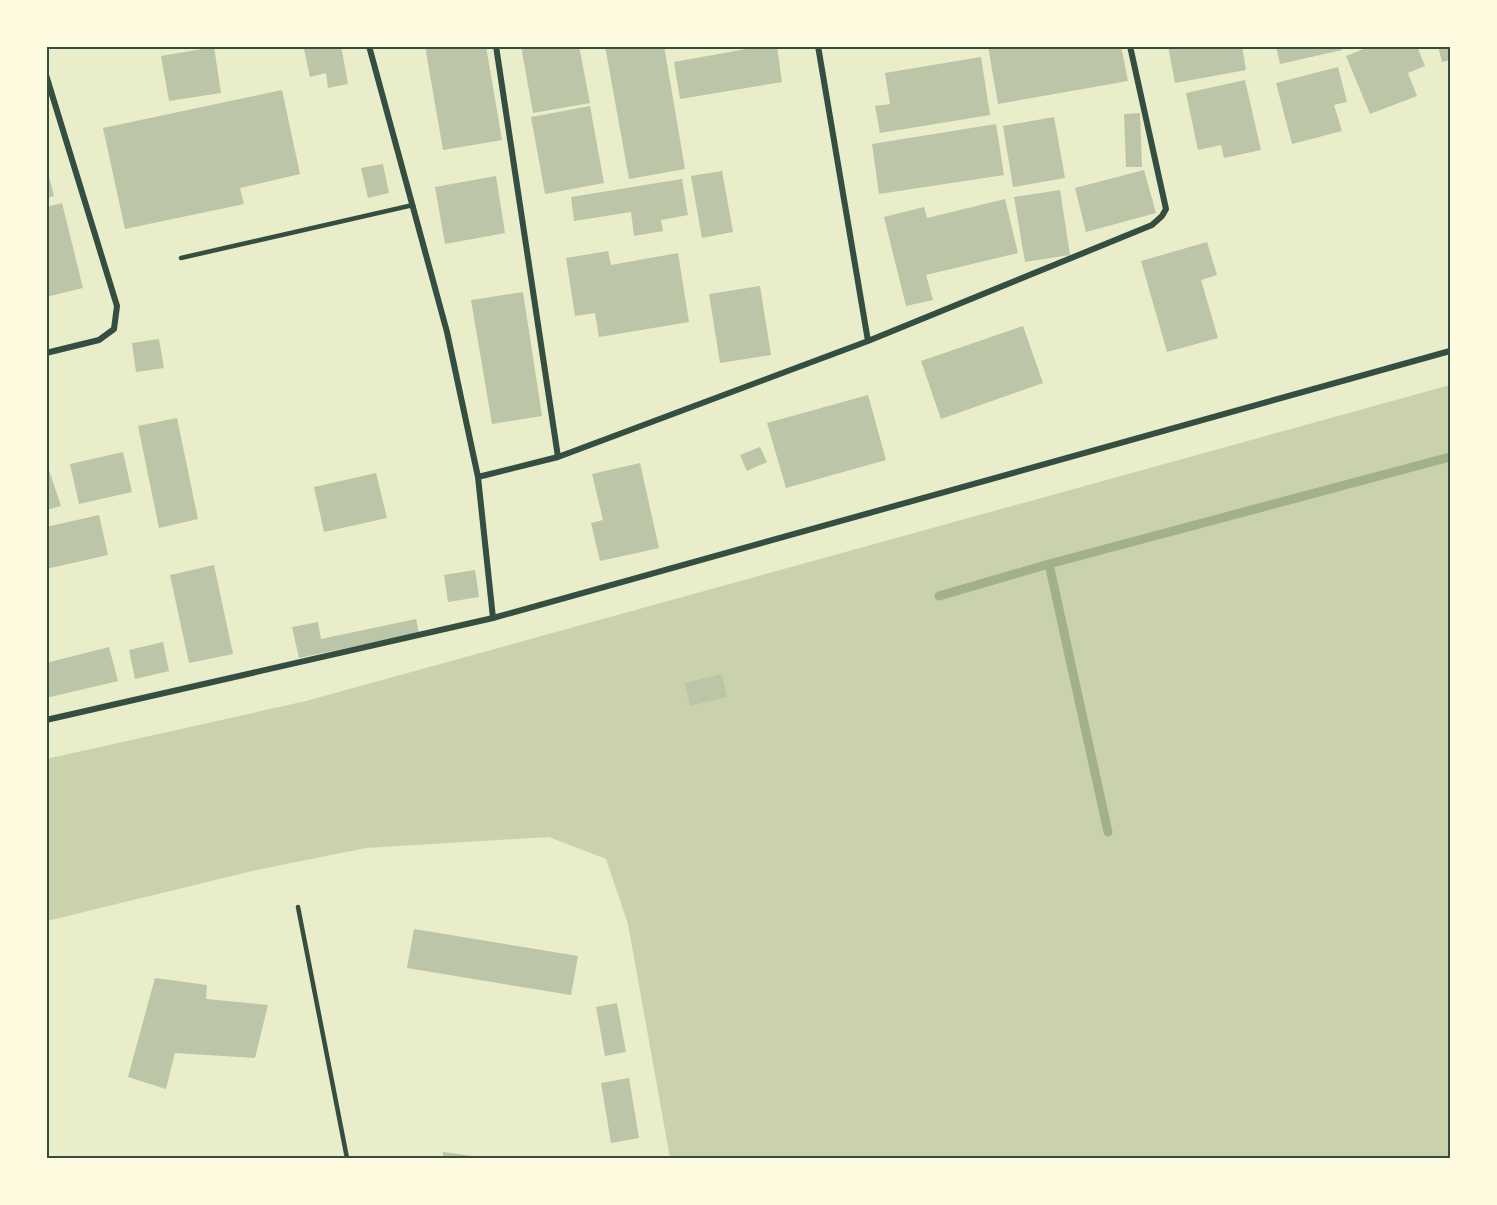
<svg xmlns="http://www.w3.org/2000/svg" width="1497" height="1205" font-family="Poppins,sans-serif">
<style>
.green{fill:#cad2ad}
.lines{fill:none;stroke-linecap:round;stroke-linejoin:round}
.stream{stroke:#a3b18a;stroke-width:9}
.building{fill:#bcc5a7}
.service{stroke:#344e41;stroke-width:4.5}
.minor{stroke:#344e41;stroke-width:6}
.neatline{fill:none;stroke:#344e41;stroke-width:2}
</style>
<rect width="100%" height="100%" fill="#e9edc9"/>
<path class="green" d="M1450 385V1158H670L628 924 606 859 549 837 366 848 252 871 47 921 46 759 306 701Z"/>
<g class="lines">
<path class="stream" d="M1049 564 1108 832
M939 596 1049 564 1450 457"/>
</g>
<path class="building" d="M317 46H341L348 84 328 88 326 73 310 77 304 49Z
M425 46H486L502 140 443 150Z
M521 46H579L590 103 533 113Z
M605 46H664L685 169 629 179Z
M763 46H777L782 82 680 99 674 62Z
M988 46H1121L1128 81 998 104Z
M1168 46H1242L1246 70 1175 83Z
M1276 46H1341L1342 50 1280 64Z
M1371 46H1417L1425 66 1408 73 1417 96 1370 114 1346 56Z
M1438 46H1450V60L1442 62Z
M214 47 221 93 169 101 161 56Z
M981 57 990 115 880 133 875 106 890 104 885 73Z
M1338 67 1347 102 1334 105 1342 131 1292 144 1276 83Z
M1245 80 1261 150 1224 158 1221 145 1198 150 1186 93Z
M282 90 300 174 240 188 244 204 125 229 103 128Z
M590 106 604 183 545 194 531 117Z
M1140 113 1142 167H1126L1124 114Z
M1054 117 1065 178 1013 187 1003 126Z
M996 124 1004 175 879 194 872 144Z
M383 164 389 193 368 198 361 168Z
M46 165 54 196 46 198Z
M1144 170 1156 213 1086 232 1075 188Z
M722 171 733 232 702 238 691 176Z
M496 176 505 233 445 244 435 187Z
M682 179 688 215 661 220 663 231 634 236 631 212 574 221 571 197Z
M1060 190 1070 255 1025 262 1014 197Z
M1005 199 1018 253 926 275 933 300 906 306 884 217 924 207 927 218Z
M62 203 83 288 46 297V207Z
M1207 242 1217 275 1201 280 1218 338 1167 352 1141 261Z
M608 251 611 265 678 253 689 322 599 337 595 313 575 316 566 258Z
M760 286 771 355 720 363 709 294Z
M523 292 542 416 492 424 471 300Z
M1023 326 1043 383 941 419 921 361Z
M159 339 164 368 136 372 132 343Z
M868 395 886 460 786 488 767 423Z
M177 418 198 519 159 528 138 426Z
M760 447 767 462 747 471 740 455Z
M123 452 132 492 79 504 70 464Z
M46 461 61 506 46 510Z
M640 463 659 548 600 561 591 523 603 520 592 474Z
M376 473 387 518 324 532 314 487Z
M99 515 108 555 46 569V527Z
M214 565 233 654 189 663 170 575Z
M475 570 479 597 448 602 444 575Z
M416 619 419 633 299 658 292 627 318 622 321 639Z
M163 642 169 671 135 679 129 650Z
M109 647 118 681 46 698V663Z
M722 674 727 697 690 706 685 683Z
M414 929 578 956 571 995 407 968Z
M155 978 207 985 206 999 268 1005 255 1058 175 1053 166 1089 128 1077Z
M617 1003 626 1052 605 1056 596 1007Z
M629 1078 639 1138 611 1143 601 1083Z
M443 1152 480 1157 479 1158H443Z"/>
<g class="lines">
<path class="service" d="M181 258 413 205
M298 907 347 1158"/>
<path class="minor" d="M369 46 447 332 478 477 493 618
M496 46 558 457
M818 46 868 341
M46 75 117 306 114 329 99 340 46 353
M478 477 558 457 868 341 1152 225 1162 216 1166 209 1130 46
M46 720 493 618 1450 351"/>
</g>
<rect width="1497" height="1205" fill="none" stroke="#fefae0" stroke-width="96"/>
<rect x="48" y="48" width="1401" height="1109" class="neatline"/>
</svg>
